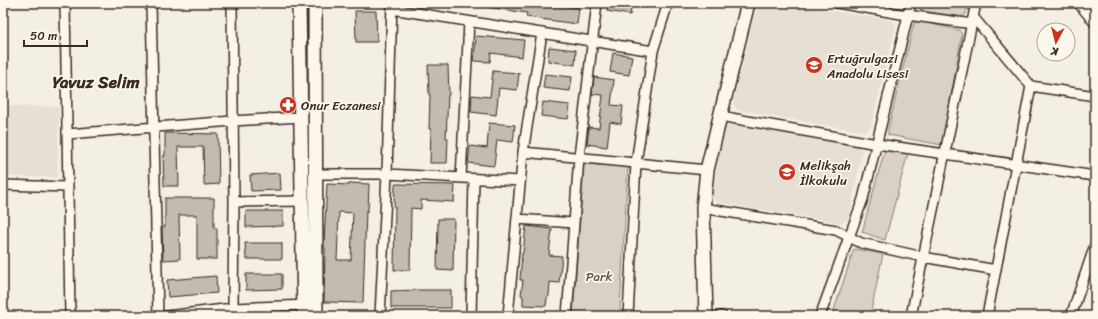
<svg xmlns="http://www.w3.org/2000/svg" width="1098" height="319" font-family="Sriracha,sans-serif">
<style>
.built{fill:#e5dfd4}
.green{fill:#d8d1c6;stroke:#8a7e72}
.building{fill:#c3bbb0;stroke:#3b2a1e;fill-rule:evenodd}
.lines{fill:none;stroke-linecap:round;stroke-linejoin:round}
.street-casing{stroke:#3b2a1e;stroke-width:12}
.secondary-casing{stroke:#3b2a1e;stroke-width:16}
.street{stroke:#fbf7ec;stroke-width:9}
.secondary{stroke:#fbf7ec;stroke-width:13}
.labels{text-anchor:middle;stroke-width:3.5;stroke-linejoin:round;paint-order:stroke}
.poi-label{font-size:13px;fill:#3b2a1e;stroke:#fbf7ec;text-anchor:start}
.park-label{font-size:13px;fill:#625448;stroke:#fbf7ec}
.district-label{font-size:17px;font-weight:bold;fill:#3b2a1e;stroke:#fbf7ec}
</style>
<rect width="100%" height="100%" fill="#f3efe4"/>
<filter id="ink" filterUnits="userSpaceOnUse"><feTurbulence type="fractalNoise" baseFrequency=".025" numOctaves="2"/><feDisplacementMap in="SourceGraphic" scale="8" xChannelSelector="R" yChannelSelector="G"/><feConvolveMatrix kernelMatrix="1 2 1 2 8 2 1 2 1" color-interpolation-filters="sRGB"/></filter>
<g filter="url(#ink)">
<path class="built" d="M759 3H778L891 20 896 26 871 126 866 132 737 110 733 103 757 4Z
M3 106 59 107 57 177H3Z
M733 122 857 144 862 152 849 218 842 223 715 202 712 191 725 127Z"/>
<path class="green" d="M920 3H969L965 15 962 17 922 11 918 6Z
M918 21 959 30 962 34 942 145 888 135V129L914 23Z
M885 149 908 153 885 240 862 232Z
M584 164 628 167 620 310 615 314H573Z
M854 249 883 254 870 316H832Z"/>
<path class="building" d="M487 3H542L579 8 577 24 526 17 527 13 486 7Z
M608 3H632L630 15 607 11Z
M355 11H376L377 42H356Z
M476 36 524 40 522 57 491 53 490 62 474 61Z
M549 47 576 50 575 65 548 61Z
M613 53 632 56 629 75 610 72Z
M428 65H448L449 95H448L446 138H448L447 163H430L431 129H429L430 95H429Z
M493 71 519 73 517 90 499 88 496 115 471 112 472 95 490 97Z
M545 74 572 77 570 91 543 88Z
M594 77 614 80 611 105 623 106 621 124 610 122 607 147 587 144 589 127 599 128 603 95 592 94Z
M543 102 570 105 568 119 541 116Z
M489 123 515 125 513 142 497 140 494 166 468 163 470 146 487 148Z
M165 133 218 134 219 184 204 185 203 147H178L179 186H164L163 156H165Z
M280 173 281 190 251 191 250 175Z
M350 183 369 184 368 211H366L363 303 324 302 325 248H324V243L327 184 350 185ZM339 212 353 213 351 260H337Z
M395 184 455 185 454 202 421 200V209L411 208 410 270H394L395 207H394Z
M165 198H214V228H217V259H197V215H179L180 259 163 260 162 227H165Z
M246 211H283V226L246 227Z
M438 219H454L453 271 437 270Z
M526 226 552 229 549 255 562 256 559 283 550 282 549 296 547 298 546 306 523 305V296L521 295 523 280H520L522 253H523Z
M245 243H282V259H246Z
M246 274H282V289L246 290Z
M216 276 217 293 168 297 167 280Z
M417 290H451V308H391V291Z"/>
<g class="lines">
<g class="street-casing">
<path id="street" d="M65 3 70 316
M151 3 158 316
M232 3 234 202 233 308
M837 3 907 15 973 24
M392 9 653 51
M974 18 1031 86 1095 96
M720 116 877 144 1095 176
M67 134 233 121 301 117
M523 152 707 170
M316 174H387L520 181
M461 178 469 22
M3 185 67 187
M234 202 303 201
M703 208 836 230 861 243 923 257 996 270
M517 219 574 223
M166 316 233 308 309 305
M380 316 387 174 392 3
M471 316 474 179
M508 316 523 152 542 33
M567 316 579 157 597 3
M628 316 636 163 653 51 668 3
M720 316H722
M820 316 863 199 911 3
M911 316 976 3
M987 316 1031 86
M1071 316 1095 245"/>
</g>
<g class="secondary-casing">
<path id="secondary" d="M299 3 304 316
M315 3 316 316
M1081 3 1095 20
M706 316 703 208 707 170 748 3"/>
</g>
<use href="#street" class="street"/>
<use href="#secondary" class="secondary"/>
</g>
</g>
<defs>
<g id="school-disc" transform="scale(0.9)"><circle r="9.5" fill="#c8321e" stroke="#fbf7ec"/><path d="M0-5L7-2L0 1L-7-2ZM-4 1L0 2.5L4 1V4Q0 6-4 4Z" fill="#fff"/></g>
<g id="pharmacy-disc" transform="scale(0.9)"><circle r="9.5" fill="#c8321e" stroke="#fbf7ec"/><path d="M-2-6h4v4h4v4h-4v4h-4v-4h-4v-4h4Z" fill="#fff"/></g>
</defs>
<g fill-rule="evenodd">
<use href="#school-disc" x="814" y="65"/>
<use href="#pharmacy-disc" x="288" y="105"/>
<use href="#school-disc" x="787" y="172"/>
</g>
<g class="labels">
<g class="poi-label">
<text x="827" y="63">Ertuğrulgazi<tspan x="827" dy="15">Anadolu Lisesi</tspan></text>
<text x="301" y="110">Onur Eczanesi</text>
<text x="800" y="170">Melikşah<tspan x="800" dy="15">İlkokulu</tspan></text>
</g>
<g class="park-label">
<text x="599" y="281">Park</text>
</g>
<g class="district-label">
<text x="96" y="88">Yavuz Selim</text>
</g>
</g>
<rect width="1098" height="319" fill="none" stroke="#fbf7ec" stroke-width="16"/>
<rect x="8" y="8" width="1082" height="303" fill="none" stroke="#3b2a1e" stroke-width="1.5" filter="url(#ink)"/>
<g transform="translate(1056 42) rotate(187)"><circle r="19" fill="#fbf7ec" stroke="#aea59a"/>
<path d="M0-3L7 15L0 10L-7 15Z" fill="#c8321e"/>
<text y="-6" font-size="11" font-weight="bold" text-anchor="middle" fill="#3b2a1e">K</text>
</g>
<path d="M24 40v6h63v-6" fill="none" stroke="#3b2a1e" stroke-width="2"/>
<text x="30" y="40" font-size="12" fill="#3b2a1e" stroke="#fbf7ec" stroke-width="3" paint-order="stroke">50 m</text>
</svg>
